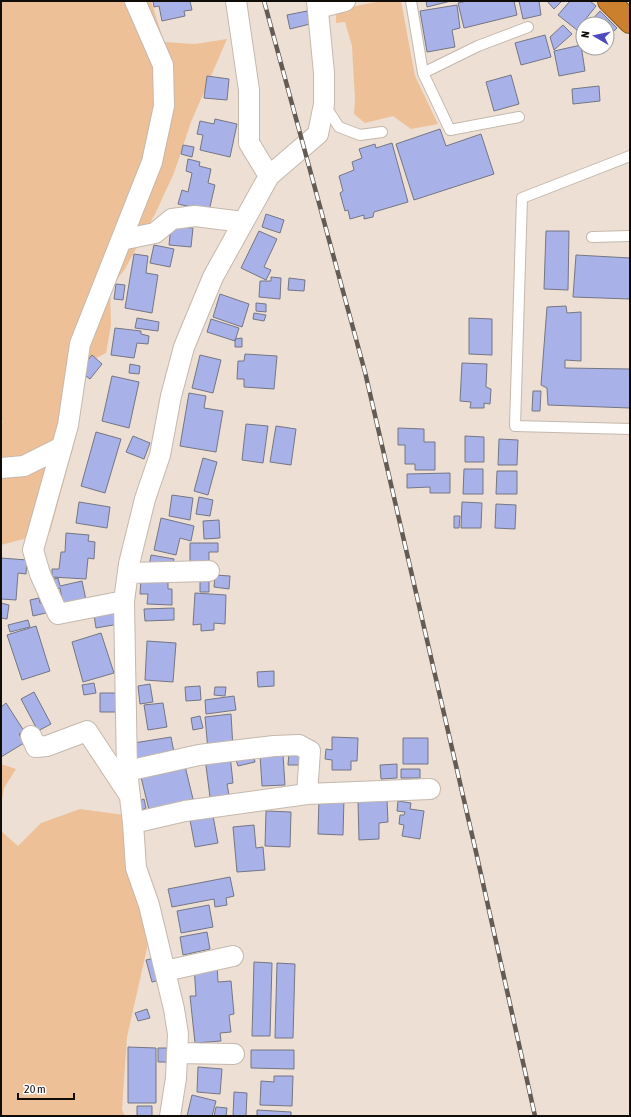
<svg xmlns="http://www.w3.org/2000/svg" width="631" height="1117" font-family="'Asap Condensed',sans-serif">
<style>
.green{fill:#edc098}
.building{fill:#a9b1e9;stroke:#747684}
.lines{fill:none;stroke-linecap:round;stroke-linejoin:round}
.lane-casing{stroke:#c5b8ac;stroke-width:12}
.street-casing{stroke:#c5b8ac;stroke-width:22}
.highway-casing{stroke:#8a5721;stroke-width:24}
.lane{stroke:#fff;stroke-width:10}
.street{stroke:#fff;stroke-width:20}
.highway{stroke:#cb802e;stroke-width:22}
.rail-casing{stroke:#635b54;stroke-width:4.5}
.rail{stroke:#fff;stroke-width:3;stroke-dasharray:9;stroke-linecap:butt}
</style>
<rect width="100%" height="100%" fill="#eddfd3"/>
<path class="green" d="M1 1H151L164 42 195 44 227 39 191 122 174 173 155 214 125 269 110 288 111 325 106 353 74 370 77 433 50 532 1 545V426L3 421 1 420Z
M381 1H401L415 76 438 124 411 129 393 116 365 123 354 114 355 99 352 46 345 22 336 23V10Z
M1 764 16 769 4 788 1 806Z
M80 809 124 815 150 935 127 1037 122 1110 125 1116H1V831L18 846 41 823Z"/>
<path class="building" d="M153 1H190L192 10 184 11 185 16 162 21 159 6 154 7Z
M426 1H451L427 7Z
M467 1H514L517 15 464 28 458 3Z
M519 1H539L541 15 523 19Z
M547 1H562L554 9Z
M570 1H590L596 6 577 30 558 15Z
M457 5 460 28 452 30 455 47 427 52 420 11Z
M307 11 310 24 290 29 287 15Z
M600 11 617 28 607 38V24H588Z
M563 25 572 34 554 50 550 37Z
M583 29V40L577 34Z
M545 35 551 57 521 65 515 43Z
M581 45 585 71 559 76 554 51Z
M511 75 519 104 494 111 486 82Z
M207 76 229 79 227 100 204 98Z
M599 86 600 101 573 104 572 89Z
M215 119 237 124 230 157 200 150 203 135 197 134 200 121 214 124Z
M440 129 446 146 481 134 494 174 414 200 396 144Z
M392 143 408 202 374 212 373 217 364 219V215L350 219 348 210 345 211 340 193 343 191 339 176 354 170 352 162 362 158 359 149 375 144 376 148Z
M183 145 194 147 192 157 181 154Z
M188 159 200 162 199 166 211 169 208 183 215 185 209 211 178 204 182 190 188 192 192 173 186 171Z
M266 214 284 220 280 233 262 227Z
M171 226 193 228 191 247 169 245Z
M259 231 277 239 264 267 271 270 266 280 241 268Z
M546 231H569L568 290 544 289Z
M154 245 174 249 170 267 150 263Z
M134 254 148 256 146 273 158 275 152 313 125 308Z
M576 255 630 258V299L573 297Z
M271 277 281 278 280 299 259 297 260 281H271Z
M289 278 305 280 304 291 288 290Z
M116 284 125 285 123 300 114 299Z
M220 294 249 304 242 327 213 317Z
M256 303 266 304V312L256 311Z
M566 306 567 313 581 312V361L565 360V368L630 369V408L548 405 547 388 541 385 547 307Z
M254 313 266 315 264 321 253 319Z
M137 318 159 322 158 331 135 328Z
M469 318 492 319V355L469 354Z
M211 319 239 328 235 341 207 332Z
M115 328 141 331V334L149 336 148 344 137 343 134 358 111 355Z
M242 338V347H235V339Z
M245 354 277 356 274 389 244 387V379H237L238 361H244Z
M92 355 102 364 90 379 79 371Z
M200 355 221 360 213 393 192 388Z
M462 363 487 364 486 387 491 389 490 404 484 403V408H470L471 402 460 401Z
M130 364 140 366 139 374 129 373Z
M112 376 139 382 129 428 102 421Z
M533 391H541L540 411H532Z
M189 393 206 396 204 408 223 411 216 452 180 446Z
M246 424 268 426 263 463 242 460Z
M276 426 296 429 291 465 270 462Z
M398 428 424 429V442H435V470H415V464H405V445H398Z
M96 432 121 439 105 493 81 486Z
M133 436 150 443 144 459 126 452Z
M465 436 484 437V462H465Z
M499 439 518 440 517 465H498Z
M203 458 217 462 208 495 194 491Z
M464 469H483V494H463Z
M497 471H517V494H496Z
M450 473V493H430V487L407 488V474Z
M172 495 193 498 190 520 169 516Z
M199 497 213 500 210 516 196 514Z
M79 502 110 507 107 528 76 523Z
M462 502 482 503 481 528H461Z
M496 504 516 505 515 529 495 528Z
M454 516H460L459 528H454Z
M161 518 194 526 191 541 180 538 176 555 154 550Z
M219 520 220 538 204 539 203 521Z
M66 533 89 535 88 541 95 542 94 559 88 558 86 579 52 577V569H59L61 552H65Z
M190 543H218V552H209V563H190Z
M151 555 174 559 171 571 149 566Z
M1 558 27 560 26 574 18 573 16 600 1 599Z
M215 575 230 576 229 589 214 587Z
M58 578 60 586 82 581 86 600 63 604 60 588 51 590 49 580Z
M141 579H168V589H172V605L147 604 148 594H140Z
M200 580H209V592H200Z
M195 593 226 595 225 624 214 623V630L201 631V624L193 625Z
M39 598 40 603 47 602 50 612 33 616 30 600Z
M1 603 9 605 7 619 1 618Z
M174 608V620L145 621 144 609Z
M116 611 119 624 96 628 94 615Z
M28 620 30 627 10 632 8 625Z
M36 626 50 671 22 680 7 635Z
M101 633 114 673 83 682 72 642Z
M147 641 176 643 173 682 145 680Z
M274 671V686L258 687 257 672Z
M94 683 96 693 84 695 82 685Z
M150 684 153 702 140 704 138 686Z
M200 686 201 700 186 701 185 687Z
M215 687H226L225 696 214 695Z
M34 692 51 724 38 731 21 699Z
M100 693H116V712H100Z
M234 696 236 710 206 714 205 700Z
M6 703 24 731 19 734 24 743 1 757V707Z
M163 703 167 727 148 730 144 705Z
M231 714 233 748 208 750 205 717Z
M200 716 203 728 193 730 191 718Z
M171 737 175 757 137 763 134 743Z
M332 737 358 738 357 761H351V770H332V760L325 759 326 749 332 750Z
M403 738H428V764H403Z
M253 753 255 762 238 766 235 757Z
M289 753H305L304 765H288Z
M283 754 285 785 262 786 260 755Z
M230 755 233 783 227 784 229 795 210 797 205 758Z
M184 762 193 799 149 810 140 773Z
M397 764V778L381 779 380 765Z
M401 769H420V778H401Z
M319 798H344L343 835 318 834Z
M144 799 146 808 142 810 139 801Z
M387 800 388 822 379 823V839L359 840 358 801Z
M398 801 411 803 410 809 424 811 420 839 402 836 404 825 399 824 400 815H404L405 812 397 811Z
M266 811 291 812 290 847 265 846Z
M213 816 218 843 195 847 190 820Z
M254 825 256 848 263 847 265 870 237 872 233 827Z
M230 877 234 896 226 898 227 905 215 907 214 899 172 907 168 889Z
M209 905 213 927 181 933 177 911Z
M207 932 210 949 183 955 180 937Z
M155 958 161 980 152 982 146 960Z
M254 962 272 963 270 1036H252Z
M277 963 295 964 293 1038H275Z
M217 964 218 982 231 981 234 1014 229 1015 231 1032 220 1033 221 1041 195 1043 190 996H196L194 966Z
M147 1009 150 1018 138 1021 135 1013Z
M128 1047 156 1048V1103H128Z
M158 1048H169L170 1062H158Z
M251 1050H294V1069L251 1068Z
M198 1067 222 1069 220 1094 197 1092Z
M274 1076H293L292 1106 260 1105 261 1081 274 1082Z
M234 1092 247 1093 246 1116H233Z
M192 1095 216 1101 212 1116H187Z
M137 1106H152V1116H137Z
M216 1107 227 1108 226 1116H214Z
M257 1110 291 1112V1116H257Z"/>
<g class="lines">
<g class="lane-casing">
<path id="lane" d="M411 1 423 73 450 130 519 117
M423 73 478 46 528 27
M324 104 339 127 360 135 382 132
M630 156 522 198 515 426 630 429
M592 237 630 236"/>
</g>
<g class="street-casing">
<path id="street" d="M236 1 249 90V143L269 176
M318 8 345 1
M121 240 155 233 172 219 195 216 243 222
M1 468 24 466 62 447
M128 573 209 571
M124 601 58 614 40 574 33 550 68 425 80 344 152 162 164 106 163 65 135 1
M31 736 36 747 47 746 87 731 128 793
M127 771 199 755 274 746 299 745 310 751 307 794
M133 823 185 811 307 794 430 789
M165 971 233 956
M177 1053 234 1054
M170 1116 176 1078 178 1034 174 1009 149 905 136 868 133 823 127 771 124 601 129 564 145 499 160 455 171 396 184 347 213 277 269 176 318 134 324 104V73L317 1"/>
</g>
<g class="highway-casing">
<path id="highway" d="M609 1 630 22"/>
</g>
<use href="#lane" class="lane"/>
<use href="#street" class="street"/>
<use href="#highway" class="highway"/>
<g class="rail-casing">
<path id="rail" d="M264 1 365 372 476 852 535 1116"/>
</g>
<use href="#rail" class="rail"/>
</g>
<rect width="631" height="1117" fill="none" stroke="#100c08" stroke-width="4"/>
<g transform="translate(595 36) rotate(279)"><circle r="19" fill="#ffffff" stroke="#9f9e9c"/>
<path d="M0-3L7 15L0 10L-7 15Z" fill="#4d4bc1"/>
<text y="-6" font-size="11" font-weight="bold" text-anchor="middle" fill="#100c08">N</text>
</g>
<path d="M18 1093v6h56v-6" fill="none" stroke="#100c08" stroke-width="2"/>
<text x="24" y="1093" font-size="12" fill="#100c08" stroke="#ffffff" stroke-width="3" paint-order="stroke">20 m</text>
</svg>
